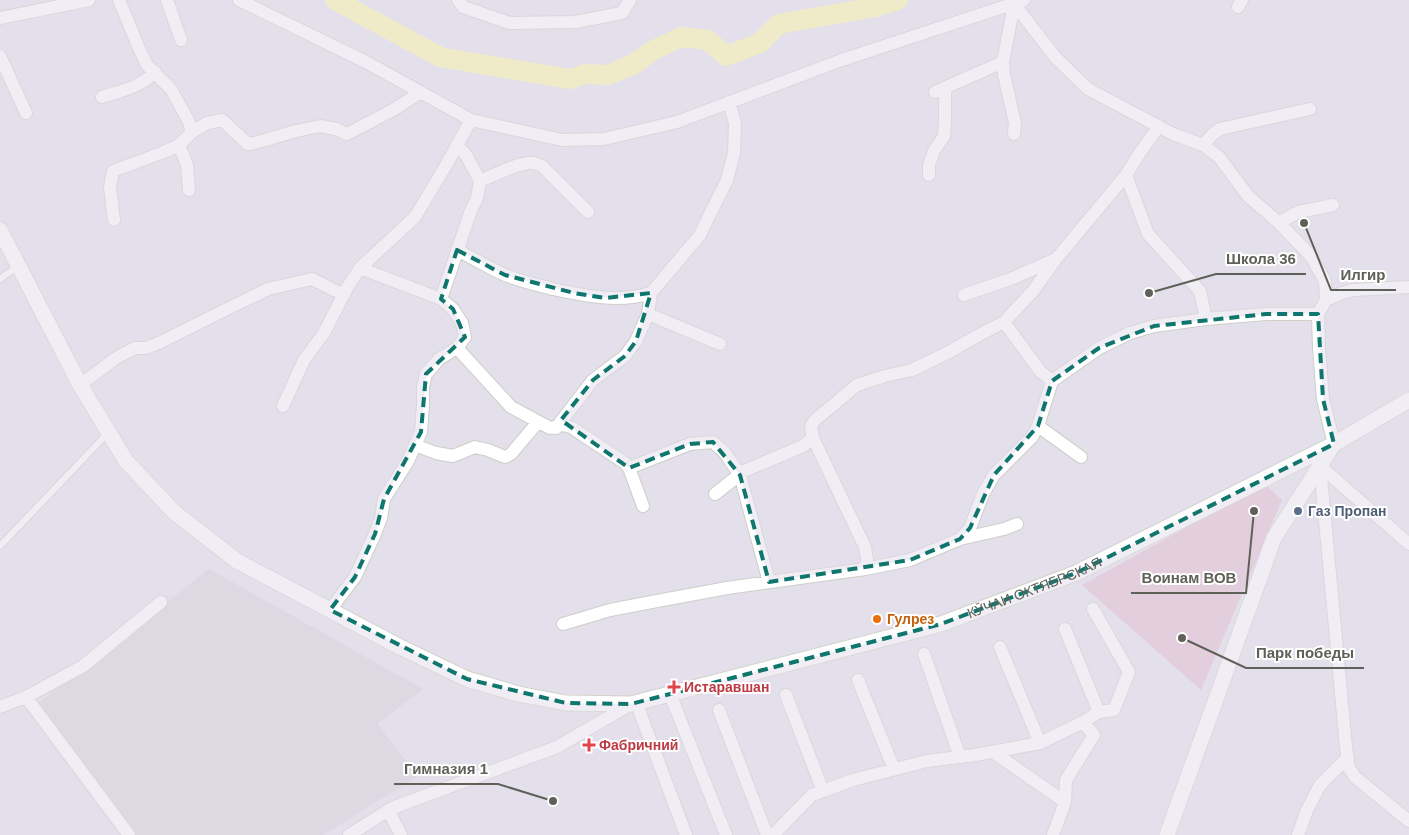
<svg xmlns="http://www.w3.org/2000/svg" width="1409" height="835" font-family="Arial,sans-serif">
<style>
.industrial{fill:#d4d2da}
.green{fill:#e3bbcd}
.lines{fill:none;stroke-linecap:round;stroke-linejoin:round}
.river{stroke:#fdfb9d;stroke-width:20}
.lane-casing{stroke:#cecfc8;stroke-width:8}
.street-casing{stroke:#cecfc8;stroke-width:14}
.secondary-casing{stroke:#d2d3ca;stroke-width:17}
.lane{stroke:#fff;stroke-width:6}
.street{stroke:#fff;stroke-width:12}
.secondary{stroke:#fff;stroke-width:15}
.marked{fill:none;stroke:#0f766e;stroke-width:4;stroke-dasharray:10 6;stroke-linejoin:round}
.service-dot{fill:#5c6f8a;stroke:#fff;stroke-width:2}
.food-dot{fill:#e8710a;stroke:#fff;stroke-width:2}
.health-dot{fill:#e0444e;stroke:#fff;stroke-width:2}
.labels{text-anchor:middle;stroke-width:4;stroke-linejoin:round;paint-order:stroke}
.service-label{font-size:14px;font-weight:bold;fill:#4e5e75;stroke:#fff;text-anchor:start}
.street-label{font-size:14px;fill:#5f6058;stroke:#fff}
.food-label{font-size:14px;font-weight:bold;fill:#c56008;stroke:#fff;text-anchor:start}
.health-label{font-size:14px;font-weight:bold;fill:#be3a42;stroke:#fff;text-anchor:start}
.leader{fill:none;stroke:#5f6058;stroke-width:2}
.callout-dot{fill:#5f6058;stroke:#fff;stroke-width:2}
.callout-label{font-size:15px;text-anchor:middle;font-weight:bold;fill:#5f6058;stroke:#fff;stroke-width:4;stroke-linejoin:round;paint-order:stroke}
</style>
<rect width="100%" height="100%" fill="#e3dfeb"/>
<path class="industrial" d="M209 569 423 689 377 724 418 776 323 835H135L37 704Z"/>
<path class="green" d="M1265 484 1282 500 1201 690 1082 585Z"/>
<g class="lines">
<path class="river" d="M335 0 440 57 570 79 586 74 608 75 634 64 654 50 681 37 708 40 726 56 760 43 779 24 875 7 898 0"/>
<g class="lane-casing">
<path id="lane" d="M0 279 17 267
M0 546 108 433"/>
</g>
<g class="street-casing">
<path id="street" d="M119 0 138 46 147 65 171 89 189 122 192 132
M167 0 181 40
M239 0 366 62 471 120 562 140 604 139 677 122 839 61 1024 0
M458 0 463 7 510 23 575 22 622 13 630 0
M1014 4 1056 58 1088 89 1173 134 1203 145 1219 157 1248 196 1279 223 1311 256 1325 281 1326 300 1318 314 1319 348 1323 399 1334 444
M1238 7 1242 0
M0 18 89 0
M0 56 26 113
M935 92 1003 62
M102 97C121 91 141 87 155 72
M1159 126 1141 151 1126 175 1148 234 1200 291 1206 319 1266 314H1318
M1014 134 1015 123 1004 75 1003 62 1014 4
M179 145 187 165 189 190
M1203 145 1213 134 1220 129 1310 109
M929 175V165L934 151 944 136 945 122V88
M480 181C492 176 521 161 534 163 537 164 539 165 542 166L588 212
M114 220 110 188 113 171 164 152 179 145 192 132 207 123 222 120 248 144 255 143 296 131 320 126 336 129 347 134 393 110 421 92
M1279 223 1298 212 1333 205
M457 250C473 258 489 268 505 275 520 281 537 285 553 289 586 296 619 303 651 293
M964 295 1013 278 1056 259
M441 299 470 213 477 198 480 181 466 155 457 145
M1326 300 1342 293 1353 290 1409 287
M648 314 720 344
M1004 322 1040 371 1052 381
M457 348 511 407 550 428 563 425 571 427 625 463 629 468 690 444 713 442 725 453 740 475 769 582
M80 385 116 358 135 348H146L161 342 223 311 268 289 312 279 344 295
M283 406 304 360 324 333 347 288 360 268 415 217 445 167 471 120
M1038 426 1081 457
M556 428 593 380 625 356 636 341 648 314 651 293 700 235 708 218 727 180 734 153 735 123 729 102
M813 438 865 547 867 560 865 569
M415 445 436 453 453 456 475 447 488 450 505 457 511 454 538 422
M1320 466 1346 747 1349 768 1355 777 1409 821
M1320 466 1409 544
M629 468 643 506
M715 494 744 471 803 446 813 438 811 426 815 420 857 385 885 376 912 370 949 352 977 336 1004 322 1033 291 1056 259 1126 175
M960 539 1004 529 1017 524
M330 610 355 577 375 534 381 518 384 499 408 461 421 432 423 405V387L426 374 439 359 457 348 465 337 462 323 453 309 441 299 360 268
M563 624 610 610 657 601 727 588 865 569 910 560 960 539 970 528 983 494 994 475 1032 437 1038 426 1052 381 1099 348 1130 333 1154 326 1206 319
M1065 629 1099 712
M1000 647 1040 743
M924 654 960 757
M858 680 894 769
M670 694 726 835
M786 695 823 791
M26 697 129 835
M636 702 686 835
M0 707 26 697 83 666 161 602
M719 710 767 835
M993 752 1065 802
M388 810 401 835
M349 835 392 808 557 747 631 704
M773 835 812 795 853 780 927 761 975 755 1040 743 1083 722 1099 712 1114 710 1129 672 1093 609
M1053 835 1065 802 1066 780 1094 735 1083 722
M1298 835 1307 810 1320 785 1347 758"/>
</g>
<g class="secondary-casing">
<g id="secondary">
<path id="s1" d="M0 230 80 385 126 461 174 512 237 561 400 647 467 679 518 694 566 703 631 704 941 624 1076 573 1334 444 1409 400"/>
<path d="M1167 835 1274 538 1333 445"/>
</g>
</g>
<use href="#lane" class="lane"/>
<use href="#street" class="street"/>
<use href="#secondary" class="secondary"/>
</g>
<path d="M0 0H1409V835H0ZM457 250 505 275 574 293 605 298 651 293 636 341 625 356 593 380 561 420 629 468 690 444 713 442 740 475 769 582 910 560 960 539 970 528 994 475 1038 426 1052 381 1099 348 1154 326 1266 314H1318L1323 399 1334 444 1076 573 941 624 631 704 566 703 467 679 330 610 355 577 375 534 384 499 421 432 426 374 465 337 453 309 441 299Z" fill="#e3dfeb" fill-opacity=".55" fill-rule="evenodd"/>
<path class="marked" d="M457 250 505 275 574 293 605 298 651 293 636 341 625 356 593 380 561 420 629 468 690 444 713 442 740 475 769 582 910 560 960 539 970 528 994 475 1038 426 1052 381 1099 348 1154 326 1266 314H1318L1323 399 1334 444 1076 573 941 624 631 704 566 703 467 679 330 610 355 577 375 534 384 499 421 432 426 374 465 337 453 309 441 299Z"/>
<circle class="service-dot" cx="1298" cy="511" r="5"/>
<circle class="food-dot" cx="877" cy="619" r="5"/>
<g class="health-dot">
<path d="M671.5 679.5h5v5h5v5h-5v5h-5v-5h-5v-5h5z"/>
<path d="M586.5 737.5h5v5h5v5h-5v5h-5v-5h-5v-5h5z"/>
</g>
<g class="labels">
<g class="service-label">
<text x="1308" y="516">Газ Пропан</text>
</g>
<g class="street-label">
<text dy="5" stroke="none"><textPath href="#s1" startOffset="1259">КӮЧАИ ОКТЯБРСКАЯ</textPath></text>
</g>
<g class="food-label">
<text x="887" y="624">Гулрез</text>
</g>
<g class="health-label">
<text x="684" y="692">Истаравшан</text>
<text x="599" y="750">Фабричний</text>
</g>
</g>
<path class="leader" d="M1149 293L1216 274H1306M1304 223L1331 290H1396M1254 511L1246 593H1131M1182 638L1246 668H1364M553 801L498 784H394"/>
<g class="callout-dot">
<circle cx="1149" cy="293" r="5"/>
<circle cx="1304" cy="223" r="5"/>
<circle cx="1254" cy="511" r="5"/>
<circle cx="1182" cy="638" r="5"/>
<circle cx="553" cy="801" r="5"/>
</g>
<g class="callout-label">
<text x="1261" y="264">Школа 36</text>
<text x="1363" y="280">Илгир</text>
<text x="1189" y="583">Воинам ВОВ</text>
<text x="1305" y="658">Парк победы</text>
<text x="446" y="774">Гимназия 1</text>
</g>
</svg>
